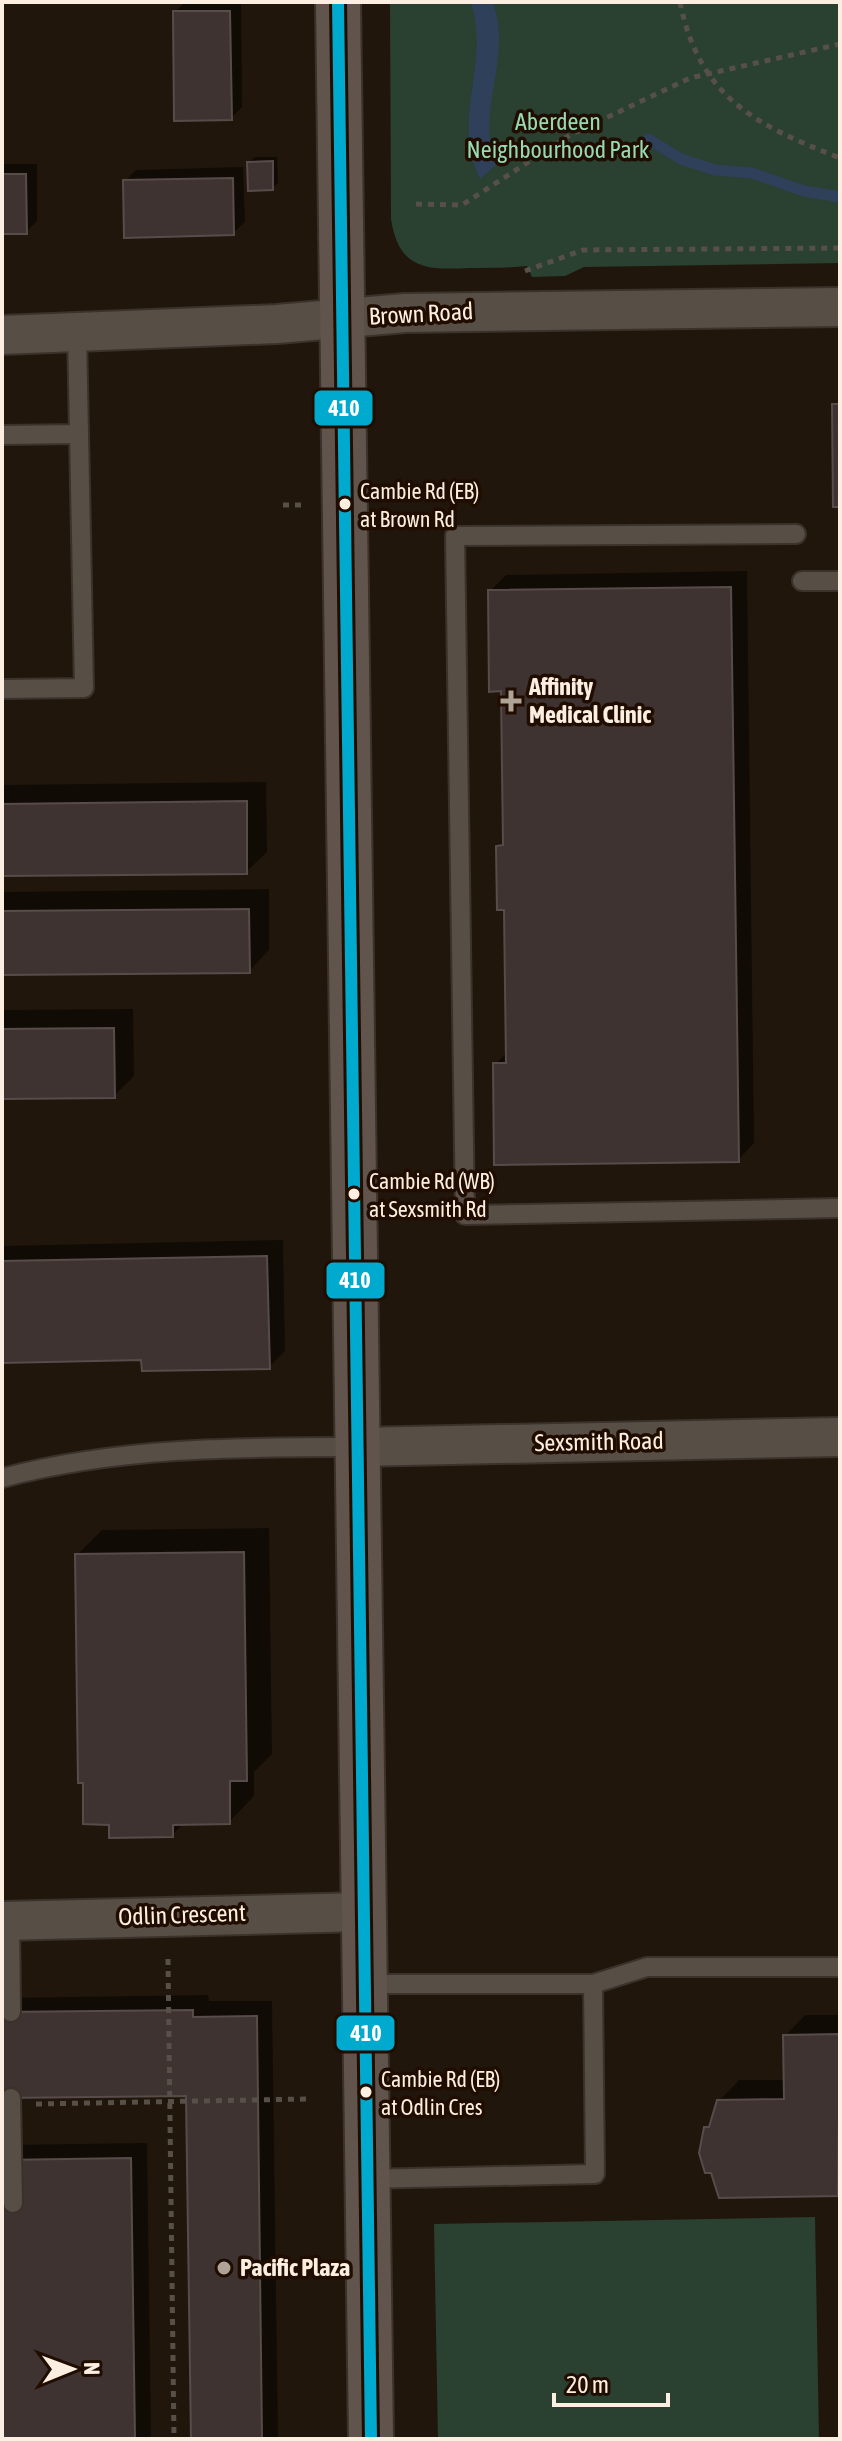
<svg xmlns="http://www.w3.org/2000/svg" width="842" height="2441" font-family="'Asap Condensed',sans-serif">
<style>
.green{fill:#2a4031}
.water{fill:#2f405a}
.shadow{fill:#0007}
.lines{fill:none;stroke-linecap:round;stroke-linejoin:round}
.stream{stroke:#2f405a;stroke-width:11}
.building{fill:#3e3331;stroke:#584c4b;stroke-width:2}
.lane-casing{stroke:#3a322b;stroke-width:22}
.street-casing{stroke:#3a322b;stroke-width:42}
.secondary-casing{stroke:#3a322b;stroke-width:48}
.path{stroke:#575048;stroke-width:5;stroke-dasharray:6 6;stroke-linecap:butt}
.lane{stroke:#574e46;stroke-width:18}
.street{stroke:#574e46;stroke-width:38}
.secondary{stroke:#61544c;stroke-width:44}
.bus-1-casing{stroke:#200d00;stroke-width:18}
.bus-1{stroke:#00a9ce;stroke-width:12}
.bus-dot{fill:#fceee1;stroke:#200d00;stroke-width:3}
.poi-dot{fill:#afa296;stroke:#200d00;stroke-width:3}
.labels{text-anchor:middle;stroke-width:7;stroke-linejoin:round;paint-order:stroke}
.bus-label{font-size:22px;fill:#fceee1;stroke:#200d00;text-anchor:start}
.park-label{font-size:24px;fill:#96d9b2;stroke:#200d00}
.street-label{font-size:24px;fill:#fceee1;stroke:#200d00}
.poi-label{font-size:24px;font-weight:bold;fill:#fceee1;stroke:#200d00;text-anchor:start}
.line-badge{stroke:#200d00;stroke-width:3}
.badge-label{font-size:22px;text-anchor:middle;font-weight:bold;fill:#fff}
</style>
<rect width="100%" height="100%" fill="#21160b"/>
<path class="green" d="M390 2H840V263L584 267 565 276 532 277 527 266C508 268 489 268 470 268 426 270 399 270 391 219Z
M815 2217 819 2439H438L434 2224Z"/>
<path class="water" d="M471 2H493C513 61 475 107 496 165L480 179C450 115 491 68 471 2Z"/>
<path class="shadow" d="M185 2H241L242 107 231 118 175 12Z
M255 157H277L278 183 272 188 249 162Z
M2 164H37V221L26 232H2Z
M243 167 245 222 233 233 125 181 136 170Z
M747 571 754 1143 738 1160 495 1064 508 1052 506 908 498 846 505 840 503 689 490 591 506 575Z
M266 782 267 852 246 872 2 874V785Z
M269 889V950L249 971 2 973V892Z
M133 1009 134 1076 114 1096 2 1097V1010Z
M283 1240 285 1351 269 1367 143 1358 2 1361V1246Z
M269 1528 272 1754 254 1772V1796L229 1822H185L172 1835 77 1555 102 1530Z
M208 1995 209 2001H272L278 2439H193L188 2094 2 2096V1998Z
M805 2015H840L837 2194 713 2171 705 2128 713 2121 719 2101 739 2080H786L785 2036Z
M147 2143 151 2439H2V2145Z"/>
<g class="lines">
<path class="stream" d="M648 139 681 159 715 170 752 173 804 191 840 197"/>
</g>
<path class="building" d="M173 11H230L232 120 174 121Z
M273 161V190L248 191 247 162Z
M2 174H26L27 234H2Z
M233 178 234 235 124 238 123 180Z
M832 404H840V507H833Z
M731 587 739 1162 494 1165 493 1063H506L504 910H497L496 846 503 845 501 691 489 692 488 590Z
M247 801V874L2 876V804Z
M249 909 250 973 2 975V911Z
M114 1028 115 1098 2 1099V1029Z
M267 1256 270 1369 142 1371 141 1360 2 1363V1261Z
M244 1552 247 1781H230V1824L173 1825V1837L109 1838V1825L83 1824V1783H78L75 1554Z
M193 2010V2017L257 2016 262 2439H191L186 2096 2 2098V2012Z
M840 2034 838 2196 719 2198 711 2173H705L699 2153 704 2127H709L717 2100 784 2099 783 2035Z
M131 2158 135 2439H2V2160Z"/>
<g class="lines">
<g class="lane-casing">
<path id="lane" d="M2 435 79 434
M796 534 455 536 465 1215 840 1208
M802 581H840
M2 689 84 688 77 332
M2 1478C118 1447 238 1447 358 1447
M10 1920 11 2012
M363 1984H593L647 1967H840
M11 2098 13 2203
M367 2179 595 2174 593 1984"/>
</g>
<g class="street-casing">
<path id="street" d="M2 335 277 324 405 313 840 307
M358 1447 840 1437
M2 1921 362 1912"/>
</g>
<g class="secondary-casing">
<path id="secondary" d="M338 2 371 2439"/>
</g>
<path class="path" d="M680 2C699 97 755 125 840 158
M416 204 462 205 570 135 690 78 840 44
M525 271 583 250 840 248
M283 505H306
M168 1959 174 2439
M36 2104 307 2099"/>
<use href="#lane" class="lane"/>
<use href="#street" class="street"/>
<use href="#secondary" class="secondary"/>
<g class="bus-1-casing">
<path id="bus-1" d="M338 2 371 2439"/>
</g>
<use href="#bus-1" class="bus-1"/>
</g>
<g class="bus-dot">
<circle cx="345" cy="504" r="7"/>
<circle cx="354" cy="1194" r="7"/>
<circle cx="366" cy="2092" r="7"/>
</g>
<g class="poi-dot">
<path d="M507 689h8v8h8v8h-8v8h-8v-8h-8v-8h8z"/>
<circle cx="224" cy="2268" r="8"/>
</g>
<g class="labels">
<g class="bus-label">
<text x="360" y="499">Cambie Rd (EB)<tspan x="360" dy="28">at Brown Rd</tspan></text>
<text x="369" y="1189">Cambie Rd (WB)<tspan x="369" dy="28">at Sexsmith Rd</tspan></text>
<text x="381" y="2087">Cambie Rd (EB)<tspan x="381" dy="28">at Odlin Cres</tspan></text>
</g>
<g class="park-label">
<text x="558" y="130">Aberdeen<tspan x="558" dy="28">Neighbourhood Park</tspan></text>
</g>
<g class="street-label">
<text transform="translate(421 314) rotate(-3)" y="8">Brown Road</text>
<text transform="translate(599 1442) rotate(-1)" y="8">Sexsmith Road</text>
<text transform="translate(182 1915) rotate(-2)" y="8">Odlin Crescent</text>
</g>
<g class="poi-label">
<text x="529" y="695">Affinity<tspan x="529" dy="28">Medical Clinic</tspan></text>
<text x="240" y="2276">Pacific Plaza</text>
</g>
</g>
<g class="line-badge">
<rect x="313" y="389" width="61" height="38" rx="8" fill="#00a9ce"/>
<rect x="325" y="1261" width="61" height="39" rx="8" fill="#00a9ce"/>
<rect x="335" y="2014" width="61" height="38" rx="8" fill="#00a9ce"/>
</g>
<g class="badge-label">
<text x="344" y="416">410</text>
<text x="355" y="1288">410</text>
<text x="366" y="2041">410</text>
</g>
<rect width="842" height="2441" fill="none" stroke="#fceee1" stroke-width="8"/>
<g transform="translate(72 2369) rotate(89)" stroke="#200d00" stroke-width="6" paint-order="stroke">
<path d="M0-6L14 30L0 20L-14 30Z" fill="#fceee1"/>
<text y="-12" font-size="22" font-weight="bold" text-anchor="middle" fill="#fceee1">N</text>
</g>
<path d="M554 2393v12h114v-12" fill="none" stroke="#fceee1" stroke-width="4"/>
<text x="566" y="2393" font-size="24" fill="#fceee1" stroke="#200d00" stroke-width="6" paint-order="stroke">20 m</text>
</svg>
